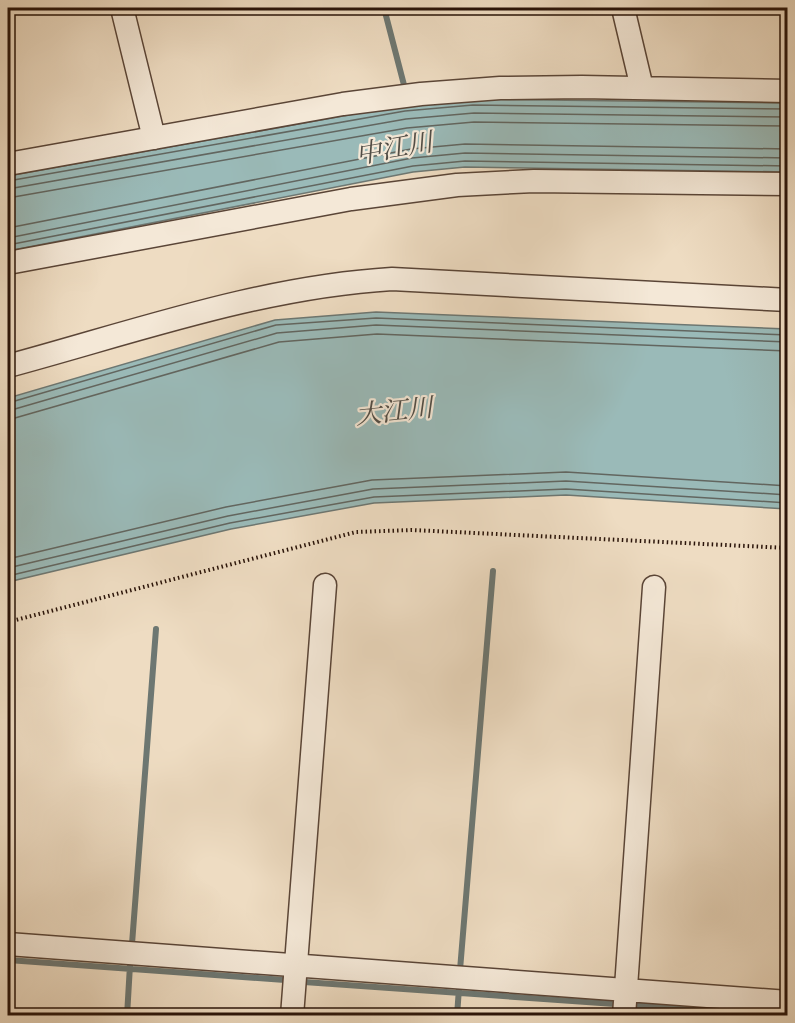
<svg xmlns="http://www.w3.org/2000/svg" width="795" height="1023" font-family="Alegreya,'Noto Serif JP',serif">
<style>
.water{fill:#9abab8;stroke:#6d7772;stroke-width:1.5}
.lines{fill:none;stroke-linecap:round;stroke-linejoin:round}
.shore{stroke:#626660;stroke-width:1.5}
.stream{stroke:#6d7772;stroke-width:6}
.street-casing{stroke:#5a4537;stroke-width:25}
.path{stroke:#291309;stroke-width:4;stroke-dasharray:1.5 3;stroke-linecap:butt}
.street{stroke:#f4e8d7;stroke-width:22}
.labels{text-anchor:middle;stroke-width:4.5;stroke-linejoin:round;paint-order:stroke}
.water-label{font-size:26px;font-style:italic;fill:#514d46;stroke:#f4e8d7}
</style>
<rect width="100%" height="100%" fill="#eedcc2"/>
<filter id="stains"><feTurbulence type="fractalNoise" baseFrequency=".00333" numOctaves="4"/><feColorMatrix values="0 0 0 0 .2 0 0 0 0 .09 0 0 0 0 .02 0 0 0 .5 -.17"/></filter>
<radialGradient id="worn" r=".72"><stop offset=".6" stop-color="#630" stop-opacity="0"/><stop offset="1" stop-color="#630" stop-opacity=".3"/></radialGradient>
<path class="water" d="M473 99 787 103V172L465 167 413 172 8 251V176L404 105Z
M376 312 787 329V509L566 495 374 503 231 529 8 582V398L275 320Z"/>
<g class="lines">
<path class="shore" d="M8 181 405 111 473 105 788 109
M8 189 406 119 474 113 788 117
M8 198 407 128 474 122 788 126
M8 228 411 149 465 144 788 149
M8 238 412 158 465 153 788 158
M8 245 413 166 465 161 788 166
M8 403 276 325 376 318 788 335
M8 411 277 333 376 325 788 342
M8 420 279 342 377 334 788 351
M8 559 226 507 372 480 566 472 788 486
M8 568 228 516 373 489 566 481 788 495
M8 576 230 523 374 497 566 489 788 503"/>
<path class="stream" d="M384 8 404 85
M132 944 156 629
M8 960 285 980
M460 970 493 571
M304 982 615 1004
M632 1005 769 1016
M127 1016 130 965
M457 1016 459 988"/>
<g class="street-casing">
<path id="street" d="M122 8 154 138
M623 8 642 88
M8 164 343 104 421 94 500 88 582 87 788 91
M8 263 351 199 457 185 534 181 788 184
M8 366C134 332 260 287 392 279L788 300
M8 944 788 1002
M292 1016 325 585
M624 1016 654 587"/>
</g>
<path class="path" d="M8 622 356 532 412 530 788 548"/>
<use href="#street" class="street"/>
</g>
<g class="labels">
<g class="water-label">
<text transform="translate(394 148) rotate(-10)" y="9">中江川</text>
<text transform="translate(394 411) rotate(-6)" y="9">大江川</text>
</g>
</g>
<rect width="795" height="1023" fill="none" stroke="#eedcc2" stroke-width="30"/>
<rect x="9" y="9" width="777" height="1005" fill="none" stroke="#291309" stroke-width="3"/>
<rect x="15" y="15" width="765" height="993" fill="none" stroke="#291309" stroke-width="1.5"/>
<rect width="100%" height="100%" filter="url(#stains)"/>
<rect width="100%" height="100%" fill="url(#worn)"/>
</svg>
